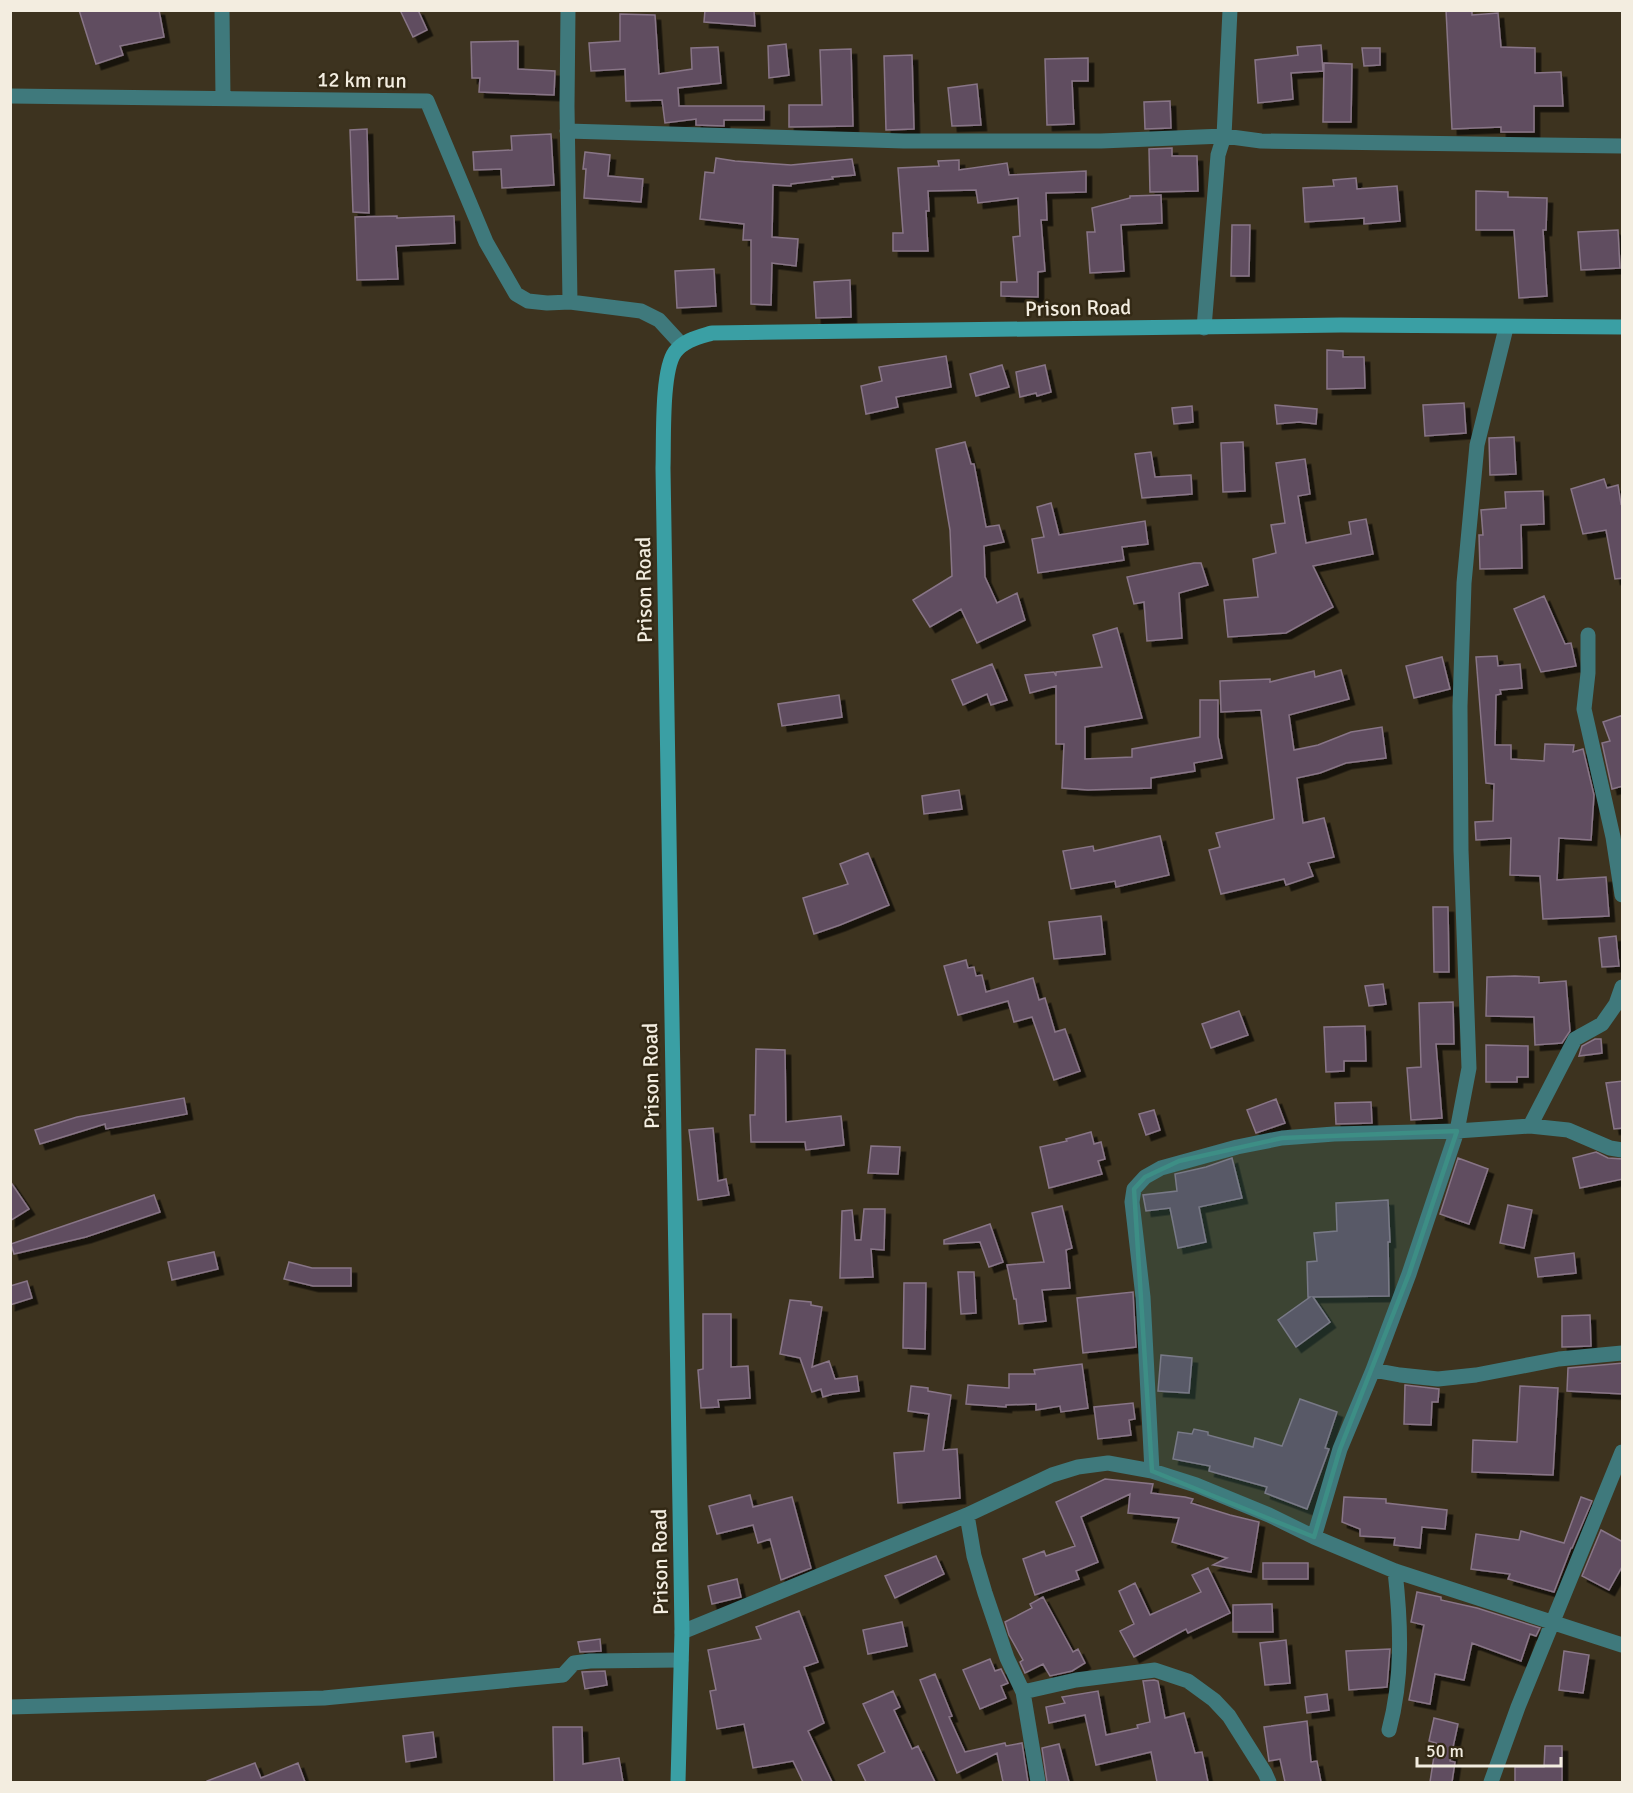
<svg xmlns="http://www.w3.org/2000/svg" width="1633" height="1793" font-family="Signika,sans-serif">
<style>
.building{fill:#604e60;stroke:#887587;stroke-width:1.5;filter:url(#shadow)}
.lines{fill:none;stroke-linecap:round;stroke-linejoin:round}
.street{stroke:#3f797c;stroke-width:15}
.secondary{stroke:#3a9fa4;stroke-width:15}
.marked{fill:#3d8e85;fill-opacity:0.2;stroke:#3d8e85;stroke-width:4.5;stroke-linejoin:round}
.labels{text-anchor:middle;stroke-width:5;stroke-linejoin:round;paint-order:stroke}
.street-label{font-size:21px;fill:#f3ede0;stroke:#332915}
</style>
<defs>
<filter id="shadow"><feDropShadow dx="5.5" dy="5.5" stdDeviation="0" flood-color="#0009"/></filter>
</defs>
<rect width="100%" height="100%" fill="#3d331f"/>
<path class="building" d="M79 10H159L164 37 120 46 123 55 96 64Z
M400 10H418L427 30 413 37Z
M705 10H754L755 26 704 22Z
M1446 10H1472V15L1498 13 1501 47 1535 48V73L1561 72 1563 106H1534V132H1501V127L1452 129Z
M620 14 655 15 659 74 692 69 691 48 718 47 721 83 678 88 679 106H764V120H724V126L696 125V119L665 123 662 100 626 101 625 69 591 71 589 43 620 41Z
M518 41V69L555 71 554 95 479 92 480 78H472L471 42Z
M786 44 789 75 769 78 768 46Z
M1321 45 1323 71 1291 73 1293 99 1258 103 1255 60 1298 55 1297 47Z
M1362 48H1380V65L1364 66Z
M851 49 853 126 789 127V105H822L820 50Z
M912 55 914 129 886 130 884 56Z
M1088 58V81H1072L1074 124 1047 125 1045 59Z
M1324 63 1352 64 1351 122H1323Z
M977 84 981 125 952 126 948 88Z
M1170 101 1171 128 1145 129 1144 102Z
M367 129 369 213 353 212 350 130Z
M551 134 554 185 502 188 501 169 474 170 473 152 512 150 511 136Z
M1172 148V156H1197L1198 191 1150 192 1149 149Z
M585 152 610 155 608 176 643 179 641 202 584 198 586 169H583Z
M716 158 735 161 791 165 852 159 855 175 832 177 833 179 791 184V186L773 185 772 237 798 239 796 266 772 263 771 305 751 304V240H743L744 224 700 219 705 172 714 173Z
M959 160V170L1007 163 1009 175 1086 171V192L1046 193 1047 220H1041L1045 271 1038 272V297L1001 296V282H1017L1013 237 1020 236 1018 198 978 203 976 190 928 191 929 211H926L928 251H893V233H903L898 168 939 166 938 161Z
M1356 178 1357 189 1397 186 1400 221 1364 224V218L1305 222 1303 188 1334 186 1333 180Z
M1476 191 1508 192V197L1547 198 1546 230H1543L1547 296 1519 298 1514 230H1476Z
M1161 195 1162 223 1121 225 1124 271 1090 273 1087 232H1095L1092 208 1130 198V196Z
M397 216V218L454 216 455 243 396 246 398 279 357 280 355 217Z
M1232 225H1250L1249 276H1231Z
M1618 230 1620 268 1581 270 1578 232Z
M714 269 716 306 677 308 675 271Z
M850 280 851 317 816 318 814 282Z
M1327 350 1343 351V357H1364L1365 388 1327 389Z
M946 356 951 387 896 397 898 407 866 414 861 386 882 381 879 367Z
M1002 365 1009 387 976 396 970 374Z
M1045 365 1051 392 1037 396 1036 393 1020 397 1016 372Z
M1464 403 1466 433 1425 436 1423 405Z
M1275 405 1317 409 1316 424 1299 422 1277 424Z
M1192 406 1193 422 1174 424 1172 408Z
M1514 437 1516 474 1490 475 1489 438Z
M965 442 971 464H974L986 527 999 525 1004 542 984 546 985 577 997 603 1017 593 1025 620 977 643 961 609 930 627 913 600 952 576 950 530 936 449Z
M1243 442 1245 491 1223 492 1221 443Z
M1151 452 1155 477 1191 475 1192 494 1142 498 1135 454Z
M1305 459 1310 494 1298 496 1306 543 1351 534 1349 522 1366 519 1373 554 1313 566 1333 607 1286 633 1228 637 1224 600 1258 597 1253 559 1276 553 1271 525 1285 523 1276 463Z
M1604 479 1607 488 1618 485 1621 504 1623 503V578L1615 579 1606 530 1583 534 1571 489Z
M1543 491 1544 524 1521 525 1522 568 1480 569 1479 535H1483L1481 510 1506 508 1505 492Z
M1051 503 1059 535 1145 521 1148 544 1122 547 1124 560 1038 573 1032 539 1044 537 1037 507Z
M1194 563H1201L1208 585 1179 593 1182 638 1147 641 1144 602 1134 604 1127 577Z
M1544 596 1565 644 1571 643 1576 666 1541 672 1514 609Z
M1117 628 1142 718 1085 727V759L1132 757V749L1200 737V700H1218V737L1222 758 1194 763 1195 771 1151 778V788L1088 790 1062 788 1064 744H1056V686L1030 693 1025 675 1054 672 1056 676V672L1102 667 1093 635Z
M1497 656 1498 666 1520 664 1522 688 1500 690 1501 694 1496 695 1495 745H1511V759L1544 761 1545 744 1574 745 1573 752 1583 749 1594 795 1591 840 1559 838 1557 880 1606 877 1609 916 1543 919 1540 876 1510 875 1511 838 1476 840 1475 822 1493 821 1494 784 1486 783 1476 657Z
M1442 657 1450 689 1414 698 1406 666Z
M992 664 1007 700 991 705 987 694 963 705 952 680Z
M1341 670 1349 699 1289 715 1294 750 1318 745 1351 732 1382 727 1386 758 1346 763 1320 773 1297 778 1303 823 1324 818 1334 857 1308 863 1313 876 1286 885 1284 879 1221 894 1209 850 1220 847 1216 833 1274 819 1261 710 1221 712 1220 681 1270 679V682L1314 671 1315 677Z
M839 695 842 717 782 726 778 704Z
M1623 715V786L1612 789 1602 743 1610 741 1603 722Z
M959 790 962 809 924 814 922 796Z
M1160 836 1169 875 1116 887 1115 881 1071 889 1063 851 1093 846 1094 851Z
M868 853 889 905 840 925 814 934 803 898 848 884 840 864Z
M1433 907H1448L1449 972H1434Z
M1101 916 1105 954 1054 959 1049 922Z
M1616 936 1619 966 1602 967 1599 938Z
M966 960 968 968 974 967 976 976 982 975 986 992 1033 978 1039 1000 1045 998 1055 1032 1065 1029 1080 1071 1054 1080 1032 1017 1014 1022 1008 1001 958 1015 944 966Z
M1515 976 1539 977V983L1566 981 1570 1031 1562 1043 1535 1045 1534 1017 1486 1016 1487 977Z
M1383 984 1386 1004 1369 1006 1365 986Z
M1453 1002 1454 1044H1436L1442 1118 1411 1120 1407 1068 1421 1067 1419 1003Z
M1239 1011 1248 1035 1211 1048 1202 1024Z
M1365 1026 1366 1061H1344V1071L1326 1072 1324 1027Z
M1595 1039H1601L1602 1053 1579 1056 1582 1046Z
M1486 1045 1528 1046V1077H1517V1082H1486Z
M756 1049 785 1050 786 1122 841 1116 844 1145 806 1150 805 1142H751L750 1115H755Z
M1623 1081V1128L1614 1129 1606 1083Z
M184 1098 187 1114 106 1129 105 1124 40 1144 35 1130 77 1117Z
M1276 1099 1285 1123 1256 1133 1247 1110Z
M1371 1102 1372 1123 1336 1124 1335 1103Z
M1154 1110 1160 1130 1146 1135 1139 1114Z
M713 1128 718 1181 726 1179 729 1195 698 1200 689 1130Z
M1091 1132 1094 1144 1101 1142 1105 1159 1098 1161 1102 1174 1049 1188 1040 1147 1067 1141 1066 1139Z
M871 1146 900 1147 898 1174 868 1173Z
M1596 1152 1608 1158 1623 1159V1179L1580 1188 1573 1158Z
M1232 1158 1242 1198 1199 1207 1206 1242 1178 1248 1170 1208 1146 1211 1143 1195 1177 1191 1175 1174 1206 1167Z
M1458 1158 1488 1169 1469 1224 1440 1214Z
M10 1181 29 1209 10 1221Z
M154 1195 160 1212 86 1237 14 1254 11 1244Z
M1388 1200 1390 1242H1388L1389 1296 1313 1297 1330 1322 1296 1347 1278 1320 1310 1297H1308L1307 1262 1317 1261 1314 1233 1337 1231 1336 1203Z
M1508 1205 1532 1210 1524 1248 1500 1243Z
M1062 1206 1072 1248 1066 1250 1070 1288 1042 1290 1046 1321 1019 1324 1016 1299H1014L1007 1265 1044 1262 1032 1213Z
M864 1209H885L884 1250 871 1249 873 1277 840 1278 842 1211 852 1210 855 1240H861Z
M990 1224 1003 1262 989 1267 980 1242 944 1244V1240Z
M214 1252 218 1269 172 1280 168 1262Z
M1574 1253 1576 1273 1538 1277 1535 1258Z
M289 1262 312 1268H351V1286H313L284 1279Z
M958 1272H974L976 1313 961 1314Z
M27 1281 32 1298 10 1305V1286Z
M904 1283H926L925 1349 903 1348Z
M1133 1292 1136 1347 1083 1353 1077 1298Z
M790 1300 811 1302V1305L822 1307 812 1367 829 1361 835 1379 857 1376 859 1391 833 1394 823 1397 821 1389 812 1392 800 1358 780 1354Z
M703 1314H731V1367L748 1366 750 1398 718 1400 719 1407 701 1408 698 1370 703 1369Z
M1590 1315 1591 1346 1562 1347V1316Z
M1161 1355 1192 1358 1189 1393 1158 1391Z
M1623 1363V1394L1567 1391 1568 1368Z
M1082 1364 1088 1408 1061 1412 1060 1406 1036 1410V1404L1006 1405V1407L966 1404 968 1385 1009 1388V1374H1035L1034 1370Z
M1405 1385 1439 1389 1438 1402H1432L1431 1425 1404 1424Z
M911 1386 928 1388V1391L951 1395 943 1450 957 1449 960 1498 898 1503 894 1453 924 1451 929 1414 908 1411Z
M1520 1386 1558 1388 1553 1475 1472 1472 1473 1440 1517 1442Z
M1300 1399 1337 1412 1325 1448 1329 1449 1307 1509 1265 1493 1267 1487 1209 1471 1210 1466 1173 1459 1178 1432 1192 1434 1194 1429 1208 1432V1435L1253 1447 1255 1438 1282 1446Z
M1133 1403 1135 1419 1129 1420 1131 1435 1098 1439 1094 1407Z
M1105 1479 1153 1484 1151 1493 1185 1497 1193 1499 1191 1503 1230 1515 1259 1522 1251 1572 1213 1565 1227 1558 1172 1542 1179 1518 1128 1513 1130 1494 1081 1517 1098 1562 1076 1571 1079 1579 1035 1595 1023 1559 1044 1551 1046 1556 1075 1546 1056 1502Z
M750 1495 753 1507 792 1497 811 1568 781 1580 770 1539 758 1543 753 1525 717 1534 709 1506Z
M1344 1497 1386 1499V1503L1447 1510 1445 1529 1422 1527 1420 1548 1394 1545 1395 1538 1360 1536V1529L1342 1522Z
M1581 1497 1592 1501 1572 1548H1571L1554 1592 1508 1579 1510 1574 1471 1569 1476 1534 1519 1540 1521 1531 1564 1543Z
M1601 1530 1623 1542V1565L1609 1590 1582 1576Z
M936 1556 944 1574 895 1598 885 1576Z
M1263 1563H1308V1579H1263Z
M1208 1568 1230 1613 1188 1633 1186 1629 1134 1657 1120 1631 1134 1624 1119 1591 1135 1583 1150 1615 1201 1592 1192 1575Z
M737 1579 741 1597 712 1604 708 1586Z
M1417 1592 1441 1597V1600L1477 1608 1540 1628 1536 1636 1530 1634 1521 1661 1472 1643 1464 1680 1435 1674 1430 1704 1409 1700 1424 1625 1411 1622Z
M1043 1597 1073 1652 1078 1649 1085 1663 1072 1671 1050 1676 1043 1664 1025 1673 1020 1662 1023 1660 1009 1635 1005 1622 1032 1608 1030 1604Z
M1272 1604 1273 1632H1233V1605Z
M799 1611 818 1662 804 1667 824 1723 808 1731 832 1782H803L793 1761 753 1768 744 1724 717 1729 710 1691 716 1690 708 1650 761 1639 756 1627Z
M902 1622 907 1646 868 1654 863 1630Z
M600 1639 601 1651 580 1652 578 1642Z
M1286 1640 1290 1683 1265 1685 1260 1643Z
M1390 1649 1387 1687 1349 1690 1346 1651Z
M1564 1651 1589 1655 1583 1693 1559 1690Z
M990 1659 995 1671 1001 1669 1008 1683 1001 1686 1006 1698 980 1709 963 1670Z
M605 1671 607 1685 585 1689 582 1672Z
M935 1674 952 1716 949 1717 965 1752 1005 1743 1006 1746 1022 1743 1028 1782H1003L997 1753 957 1773 920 1680Z
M1154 1680 1158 1681 1165 1718 1184 1713 1195 1753 1202 1752 1208 1782H1157L1151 1752 1096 1765 1085 1715 1049 1723 1046 1707 1065 1703 1062 1697 1098 1691 1106 1735 1138 1728 1137 1725 1150 1722 1143 1681Z
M893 1691 900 1707 894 1710 912 1749 918 1746 935 1782H866L858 1765 885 1752 863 1704Z
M1327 1694 1329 1710 1307 1713 1305 1697Z
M1434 1718 1458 1724 1450 1761 1455 1762 1452 1782H1430L1436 1743 1429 1741Z
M1307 1721 1311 1762 1317 1761 1321 1782H1285L1280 1759 1269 1761 1264 1727Z
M553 1727H582L583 1764 619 1758 623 1782H554Z
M433 1732 436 1757 406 1762 403 1736Z
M1059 1744 1069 1782H1047L1042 1748Z
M1545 1746H1562V1782H1515V1767H1544Z
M255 1763 261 1778 298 1763 305 1782H207V1781Z"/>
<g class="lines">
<path class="street" d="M222 10 223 99
M568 10 567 106 570 302
M10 96 427 101 486 242 516 294 528 301 547 303 570 302 641 311 659 320 682 345
M567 131 904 141H1101L1224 136 1261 141 1622 146
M1204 328 1218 155 1224 136 1230 10
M1588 635V673L1584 709 1613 837 1622 895
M1530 1126 1575 1039 1602 1024 1616 1004 1622 987
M1373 1370 1400 1375 1438 1379 1476 1375 1559 1359 1622 1353
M1152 1471 1143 1297 1132 1202 1134 1189 1145 1177 1161 1168 1237 1147 1282 1138 1334 1134 1457 1131 1530 1126 1568 1130 1610 1148 1622 1150
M967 1515 974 1556 985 1593 1007 1658 1023 1692 1038 1782
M1314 1537 1340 1449 1373 1370 1409 1274 1457 1131 1469 1068 1461 850 1460 706 1464 583 1477 445 1506 328
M682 1632 967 1515 1052 1475 1078 1467 1108 1463 1152 1471 1196 1485 1269 1515 1314 1537 1395 1571 1622 1645
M1023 1692 1076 1680 1155 1670 1188 1681 1214 1700 1229 1716 1265 1773 1269 1782
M10 1707 324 1698 563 1675 574 1663 590 1661 681 1660
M1389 1730C1403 1678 1401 1624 1395 1571
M1491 1782 1518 1707 1622 1452"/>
<path class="secondary" d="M678 1782 682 1632 663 468C664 442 661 371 675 352 684 340 699 337 712 333L1341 325 1622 327"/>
</g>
<path class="marked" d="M1457 1131 1409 1274 1340 1449 1314 1537 1152 1471 1134 1189 1145 1177 1179 1161 1282 1138Z"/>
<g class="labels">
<g class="street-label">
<text transform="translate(362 80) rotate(1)" y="7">12 km run</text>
<text transform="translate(1078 308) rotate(-1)" y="7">Prison Road</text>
<text transform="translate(644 590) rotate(-91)" y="7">Prison Road</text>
<text transform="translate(651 1076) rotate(-91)" y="7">Prison Road</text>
<text transform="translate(660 1562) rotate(-91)" y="7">Prison Road</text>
</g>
</g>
<rect width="1633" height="1793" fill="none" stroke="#f3ede0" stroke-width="24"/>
<path d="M1417 1757v9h144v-9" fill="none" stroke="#f3ede0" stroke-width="3"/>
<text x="1426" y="1757" font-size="18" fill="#f3ede0" stroke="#332915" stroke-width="4.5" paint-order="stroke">50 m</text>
</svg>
